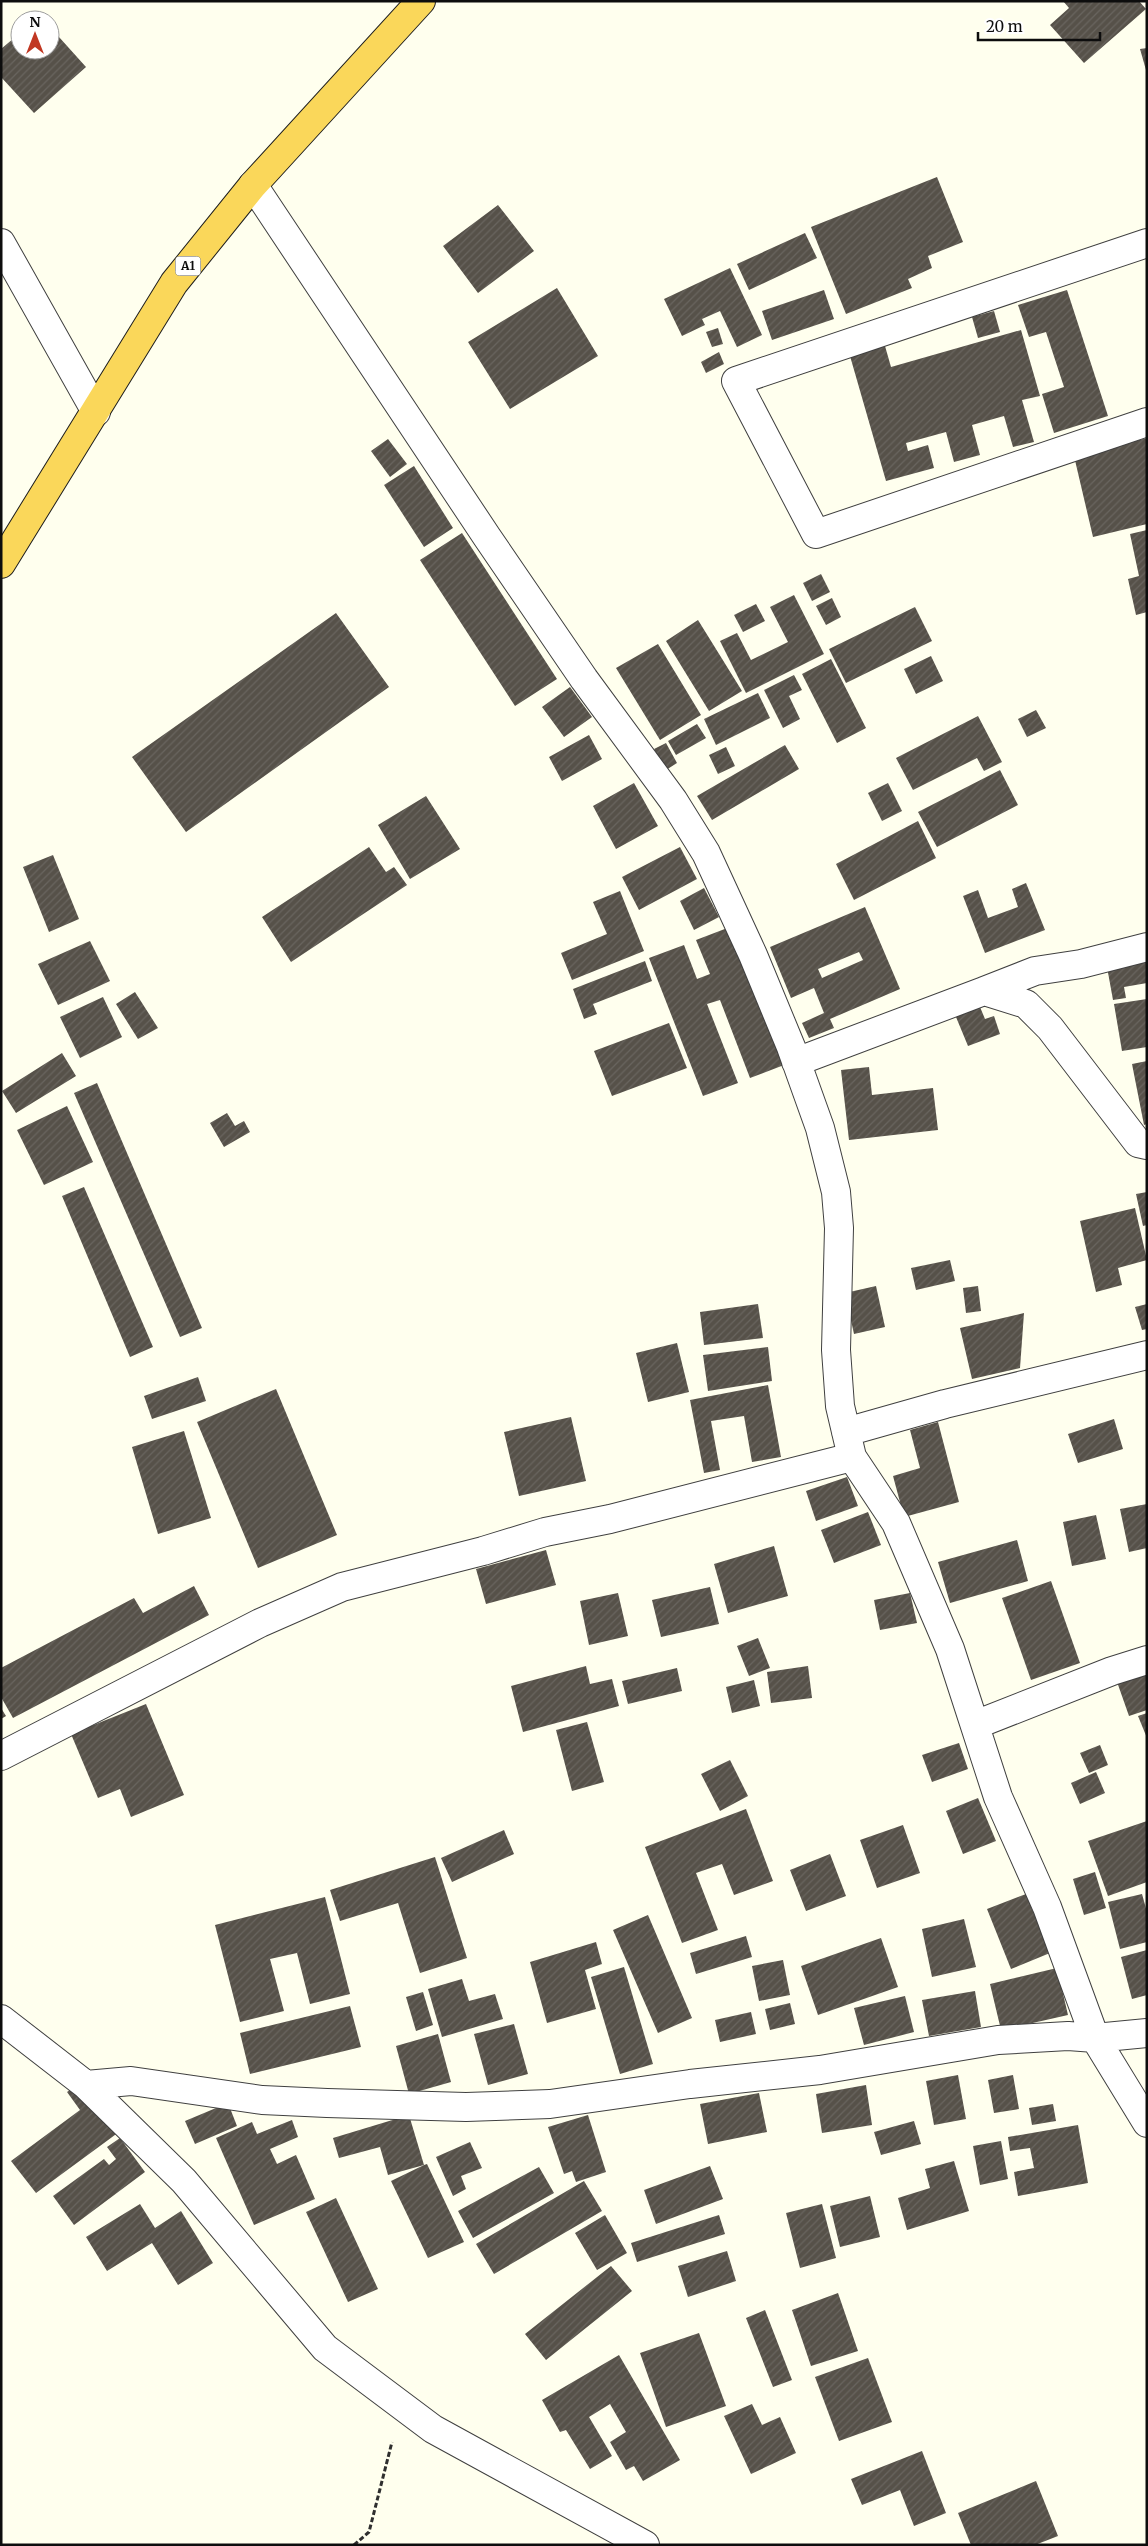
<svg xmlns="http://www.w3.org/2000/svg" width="1148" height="2546" font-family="Merriweather,serif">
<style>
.building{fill:url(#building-hatch);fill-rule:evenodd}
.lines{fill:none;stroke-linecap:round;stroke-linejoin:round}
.minor-casing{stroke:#404040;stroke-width:30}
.trunk-casing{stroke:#1e1e1e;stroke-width:30}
.path{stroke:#2f2f2f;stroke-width:3;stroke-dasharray:5 2.5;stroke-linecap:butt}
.minor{stroke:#fff;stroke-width:28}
.trunk{stroke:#fad75a;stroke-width:28}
.labels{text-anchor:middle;stroke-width:5;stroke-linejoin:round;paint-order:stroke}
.shield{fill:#fff;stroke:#565656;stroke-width:1}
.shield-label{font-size:12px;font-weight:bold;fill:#0d0d0d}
</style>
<defs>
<pattern id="building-hatch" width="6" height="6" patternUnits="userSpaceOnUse" patternTransform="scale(1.25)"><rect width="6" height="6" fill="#565149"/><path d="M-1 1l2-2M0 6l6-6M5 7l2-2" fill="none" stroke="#69655f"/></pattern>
</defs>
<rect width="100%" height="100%" fill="#ffe"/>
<path class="building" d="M1063 1H1139L1146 9 1084 63 1050 25 1069 8Z
M50 27 86 67 34 113 1 77V49L20 33V50H50Z
M1147 48V70H1146L1140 49Z
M937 177 963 242 928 256 932 268 908 279 912 288 846 314 811 227Z
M498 205 534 251 478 293 443 246Z
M805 233 817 258 749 290 737 264Z
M730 268 762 335 737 347 720 311 702 319 705 325 682 336 664 299Z
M557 288 598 356 510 409 468 342Z
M824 290 834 319 772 340 762 311Z
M1067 290 1108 416 1054 433 1042 394 1064 387 1046 332 1029 337 1018 305Z
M994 311 1000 332 978 338 972 317Z
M718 328 723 344 712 347 706 332Z
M1021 330 1040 396 1022 400 1034 442 1013 447 1004 416 972 425 980 455 954 462 946 432 906 443 908 451 928 445 934 468 886 481 850 356 885 346 891 367Z
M719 352 724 364 706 373 701 362Z
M1147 438V524L1093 537 1074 456Z
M388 439 407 464 390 477 371 451Z
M414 466 453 528 424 547 384 485Z
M1147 530V612L1136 615 1128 579 1139 576 1130 534Z
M462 533 557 679 515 706 420 560Z
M821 574 830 592 812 601 803 583Z
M794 595 824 654 746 693 720 641 737 633 751 660 788 642 770 607Z
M832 598 841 617 826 625 816 606Z
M756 604 765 621 743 632 734 615Z
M915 607 932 641 846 683 829 649Z
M336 613 389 687 186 832 132 757Z
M698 620 742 691 709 711 666 641Z
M658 644 701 715 660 740 616 668Z
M931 656 943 681 916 694 904 669Z
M831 659 866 728 837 743 802 674Z
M794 675 802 690 789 696 800 719 783 728 764 690Z
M570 687 592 717 564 737 542 707Z
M758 693 770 718 716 745 704 719Z
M1036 710 1046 728 1027 737 1018 719Z
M978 716 1002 762 984 771 977 758 913 790 896 758Z
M697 724 706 738 676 755 668 741Z
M589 735 602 759 562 781 549 757Z
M666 743 677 763 666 770 654 749Z
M785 745 799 769 712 820 697 796Z
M726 747 735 766 718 774 709 755Z
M1000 770 1018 805 937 847 918 812Z
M634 783 658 826 616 849 593 806Z
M888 783 902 811 882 821 868 793Z
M426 796 460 849 410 879 378 825Z
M918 821 936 858 854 900 836 864Z
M369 847 386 872 394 867 407 885 291 962 262 917Z
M680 847 697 879 639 910 622 877Z
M53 855 79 919 49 932 23 867Z
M1026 883 1045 930 985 953 963 896 978 890 988 918 1018 907 1012 889Z
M704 888 719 917 694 930 680 901Z
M620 891 644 951 572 980 561 953 607 934 593 902Z
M865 907 900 989 830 1019 834 1028 809 1038 802 1023 824 1013 814 988 791 998 770 947ZM859 952 863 960 822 978 818 969Z
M730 927 784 1065 750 1078 720 1000 707 1004 738 1083 703 1096 649 958 684 945 697 979 710 974 696 940Z
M90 941 110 981 58 1005 38 964Z
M1147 960V983L1124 987 1126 998 1113 1000 1107 967Z
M645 961 652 981 593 1004 597 1014 584 1019 573 989Z
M135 992 158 1028 138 1039 116 1004Z
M103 997 122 1037 80 1058 60 1017Z
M1147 999V1047L1122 1051 1114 1004Z
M980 1007 985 1019 994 1016 1000 1034 968 1046 956 1017Z
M669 1023 687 1068 612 1096 594 1051Z
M62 1053 76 1076 16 1113 2 1091Z
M1147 1061V1124L1144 1125 1132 1064Z
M869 1067 872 1095 933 1088 938 1130 849 1140 841 1070Z
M97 1083 202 1328 180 1337 74 1093Z
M67 1106 93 1162 44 1185 17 1130Z
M227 1113 235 1126 244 1121 250 1132 224 1147 210 1123Z
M84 1187 153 1347 130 1357 62 1196Z
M1147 1192V1225L1143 1226 1136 1194Z
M1135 1208 1147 1260 1118 1268 1122 1285 1096 1292 1080 1221Z
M950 1260 955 1281 916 1290 911 1268Z
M876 1286 885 1327 854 1334 845 1293Z
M978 1286 981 1311 966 1313 963 1288Z
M758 1304 763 1338 704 1345 700 1312Z
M1147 1304V1329L1142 1330 1135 1307Z
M1024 1313 1020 1368 972 1379 960 1328Z
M677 1343 689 1392 648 1402 636 1353Z
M768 1347 772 1381 708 1391 703 1355Z
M198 1377 206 1401 152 1419 144 1396Z
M768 1385 781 1457 752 1462 744 1416 711 1421 720 1470 704 1473 690 1400Z
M276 1389 337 1535 258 1568 197 1422Z
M571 1417 586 1481 519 1496 504 1432Z
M1114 1419 1123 1449 1078 1463 1068 1434Z
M938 1422 959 1502 904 1517 893 1476 920 1468 910 1430Z
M184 1431 211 1518 158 1534 132 1447Z
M847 1477 858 1506 816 1521 806 1491Z
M1147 1504V1548L1129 1552 1120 1509Z
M868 1512 881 1545 834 1563 821 1530Z
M1096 1515 1106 1559 1072 1566 1063 1522Z
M1017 1540 1028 1581 950 1603 938 1562Z
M774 1546 788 1596 728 1613 714 1564Z
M546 1550 556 1585 486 1604 476 1569Z
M1051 1581 1080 1663 1031 1680 1002 1598Z
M194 1586 209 1615 13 1718 1 1697V1668L134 1598 143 1613Z
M710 1587 719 1624 661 1637 652 1600Z
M618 1593 628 1636 589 1645 580 1601Z
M910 1593 917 1623 880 1630 874 1600Z
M758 1638 770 1668 749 1676 737 1646Z
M586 1666 590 1684 612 1679 619 1706 523 1732 511 1686Z
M808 1666 812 1698 771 1703 767 1672Z
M1147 1667V1710L1129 1716 1116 1679Z
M677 1668 682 1691 628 1704 622 1681Z
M754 1680 760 1706 732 1713 726 1687Z
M146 1704 184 1795 131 1817 120 1789 98 1798 71 1734Z
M1 1708 6 1716 1 1719Z
M1147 1713V1738L1138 1716Z
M587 1722 604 1782 572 1791 556 1730Z
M959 1743 968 1769 932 1782 922 1755Z
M1100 1745 1108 1765 1089 1773 1080 1753Z
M730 1760 748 1796 720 1811 701 1774Z
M1096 1772 1105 1793 1080 1804 1071 1783Z
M978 1798 996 1841 963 1854 946 1811Z
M746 1809 773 1881 734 1895 722 1864 696 1873 718 1930 682 1943 645 1847Z
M1147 1821V1882L1108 1896 1088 1841Z
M903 1825 920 1873 877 1888 860 1840Z
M504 1830 514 1854 452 1882 441 1858Z
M830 1854 846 1896 806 1911 790 1870Z
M435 1857 467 1958 420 1973 398 1903 340 1921 330 1890Z
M1095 1872 1106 1908 1084 1915 1073 1879Z
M1026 1894 1050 1953 1011 1969 987 1909Z
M1142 1894 1147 1912V1942L1120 1949 1108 1902Z
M325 1897 350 1994 310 2004 297 1953 270 1959 284 2011 240 2022 215 1925Z
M648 1915 692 2018 658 2033 613 1930Z
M964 1919 976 1967 932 1977 922 1929Z
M746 1936 752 1957 696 1974 690 1953Z
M881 1938 898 1987 818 2015 801 1966Z
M596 1942 602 1964 585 1970 596 2009 547 2023 530 1962Z
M1147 1950V1995L1132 1999 1121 1957Z
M783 1960 790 1995 759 2001 752 1966Z
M624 1967 653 2064 620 2074 591 1977Z
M1057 1968 1068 2015 1001 2030 990 1984Z
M462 1979 469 2001 495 1994 503 2019 442 2037 428 1989Z
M975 1991 981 2027 929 2036 922 2000Z
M423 1992 433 2025 416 2031 406 1997Z
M905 1996 914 2032 864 2045 854 2008Z
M790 2003 795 2024 770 2030 765 2009Z
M350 2006 361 2047 250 2074 240 2033Z
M751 2012 756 2034 720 2042 715 2020Z
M514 2024 528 2074 488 2085 474 2034Z
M438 2034 451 2082 409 2094 396 2046Z
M958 2075 966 2119 934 2125 926 2081Z
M1013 2075 1019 2109 994 2113 988 2080Z
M82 2081 119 2132 36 2193 11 2161 80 2110 67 2092Z
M866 2085 872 2125 822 2133 816 2094Z
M759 2093 767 2132 708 2144 700 2104Z
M228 2103 237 2126 195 2144 185 2121Z
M1053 2104 1056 2121 1032 2125 1029 2108Z
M409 2115 424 2165 427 2164 464 2242 428 2258 391 2181 424 2165 388 2175 380 2147 339 2158 333 2138Z
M588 2115 606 2172 576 2182 572 2171 564 2174 548 2127Z
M292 2120 298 2137 270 2149 277 2164 296 2155 315 2199 254 2225 216 2138 252 2122 257 2134Z
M914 2121 921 2144 881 2155 874 2132Z
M1078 2125 1088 2183 1018 2196 1014 2172 1034 2168 1030 2148 1010 2151 1008 2137Z
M120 2138 145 2172 74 2225 53 2196 104 2159 109 2165 116 2159 107 2147Z
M1001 2141 1008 2179 980 2185 973 2146Z
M470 2142 482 2168 461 2176 466 2189 453 2196 436 2157Z
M954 2161 969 2211 907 2230 898 2198 930 2188 925 2169Z
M710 2166 723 2199 656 2224 644 2190Z
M539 2167 554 2193 473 2238 458 2211Z
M584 2181 602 2211 494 2274 476 2244Z
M870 2196 880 2237 840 2247 830 2206Z
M336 2198 378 2289 348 2302 306 2212Z
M140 2204 155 2228 181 2211 213 2263 178 2285 152 2243 107 2271 86 2237Z
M822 2204 836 2258 800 2268 786 2213Z
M605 2215 627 2253 597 2270 575 2233Z
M719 2215 725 2234 637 2262 631 2243Z
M727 2251 736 2281 688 2297 678 2266Z
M611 2266 632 2291 546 2360 525 2334Z
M838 2293 858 2351 811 2366 792 2310Z
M765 2310 792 2380 773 2387 746 2318Z
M699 2333 726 2406 666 2427 640 2353Z
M619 2355 680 2460 643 2481 634 2466 626 2470 610 2442 626 2432 610 2404 589 2417 612 2456 590 2469 566 2430 560 2432 542 2400Z
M868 2358 892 2422 839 2441 815 2377Z
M752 2404 762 2425 780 2417 796 2453 751 2474 724 2416Z
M922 2451 946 2513 914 2526 900 2490 862 2505 851 2479Z
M1036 2481 1058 2536 1035 2545H971L958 2513Z"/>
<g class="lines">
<g class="minor-casing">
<path id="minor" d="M253 185 487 537 584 679 673 800 706 853 753 955 791 1047 820 1128 836 1192 839 1228 836 1350 840 1406 852 1457 896 1523 950 1649 998 1797 1047 1907 1095 2038 1147 2123
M1 243 96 412
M1147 243 736 381 816 534 1147 422
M984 991 1035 971 1081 964 1147 947
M796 1062 984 991 1026 1004 1050 1028 1138 1143 1147 1145
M846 1432 945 1404 1147 1355
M975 1725 1112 1671 1147 1660
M1 1756 260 1623 342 1587 483 1551 545 1532 610 1519 852 1457
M1 2019 86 2085 184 2181 325 2348 433 2429 645 2545
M86 2085 131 2081 262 2100 327 2103 466 2107 550 2104 690 2084 820 2070 998 2040 1068 2036 1095 2038 1147 2033"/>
</g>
<g class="trunk-casing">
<path id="trunk" d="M1 564 174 283 253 185 421 1"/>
</g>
<path class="path" d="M354 2545 369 2532 392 2442"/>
<use href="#minor" class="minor"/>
<use href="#trunk" class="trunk"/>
</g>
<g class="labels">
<rect class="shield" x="175.5" y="256.5" width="25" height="19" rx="4"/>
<g class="shield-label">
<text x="188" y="270">A1</text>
</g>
</g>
<rect width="1148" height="2546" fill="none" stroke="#0d0d0d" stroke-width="5"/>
<g transform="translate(35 35)"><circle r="24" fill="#ffffff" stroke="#9e9e9e"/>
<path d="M0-4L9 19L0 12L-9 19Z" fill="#c13722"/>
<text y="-8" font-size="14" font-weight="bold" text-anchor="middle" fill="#0d0d0d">N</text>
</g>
<path d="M978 32v8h122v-8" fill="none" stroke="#0d0d0d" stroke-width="2.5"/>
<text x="986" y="32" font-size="15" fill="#0d0d0d" stroke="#ffffff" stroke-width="4" paint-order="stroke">20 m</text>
</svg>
